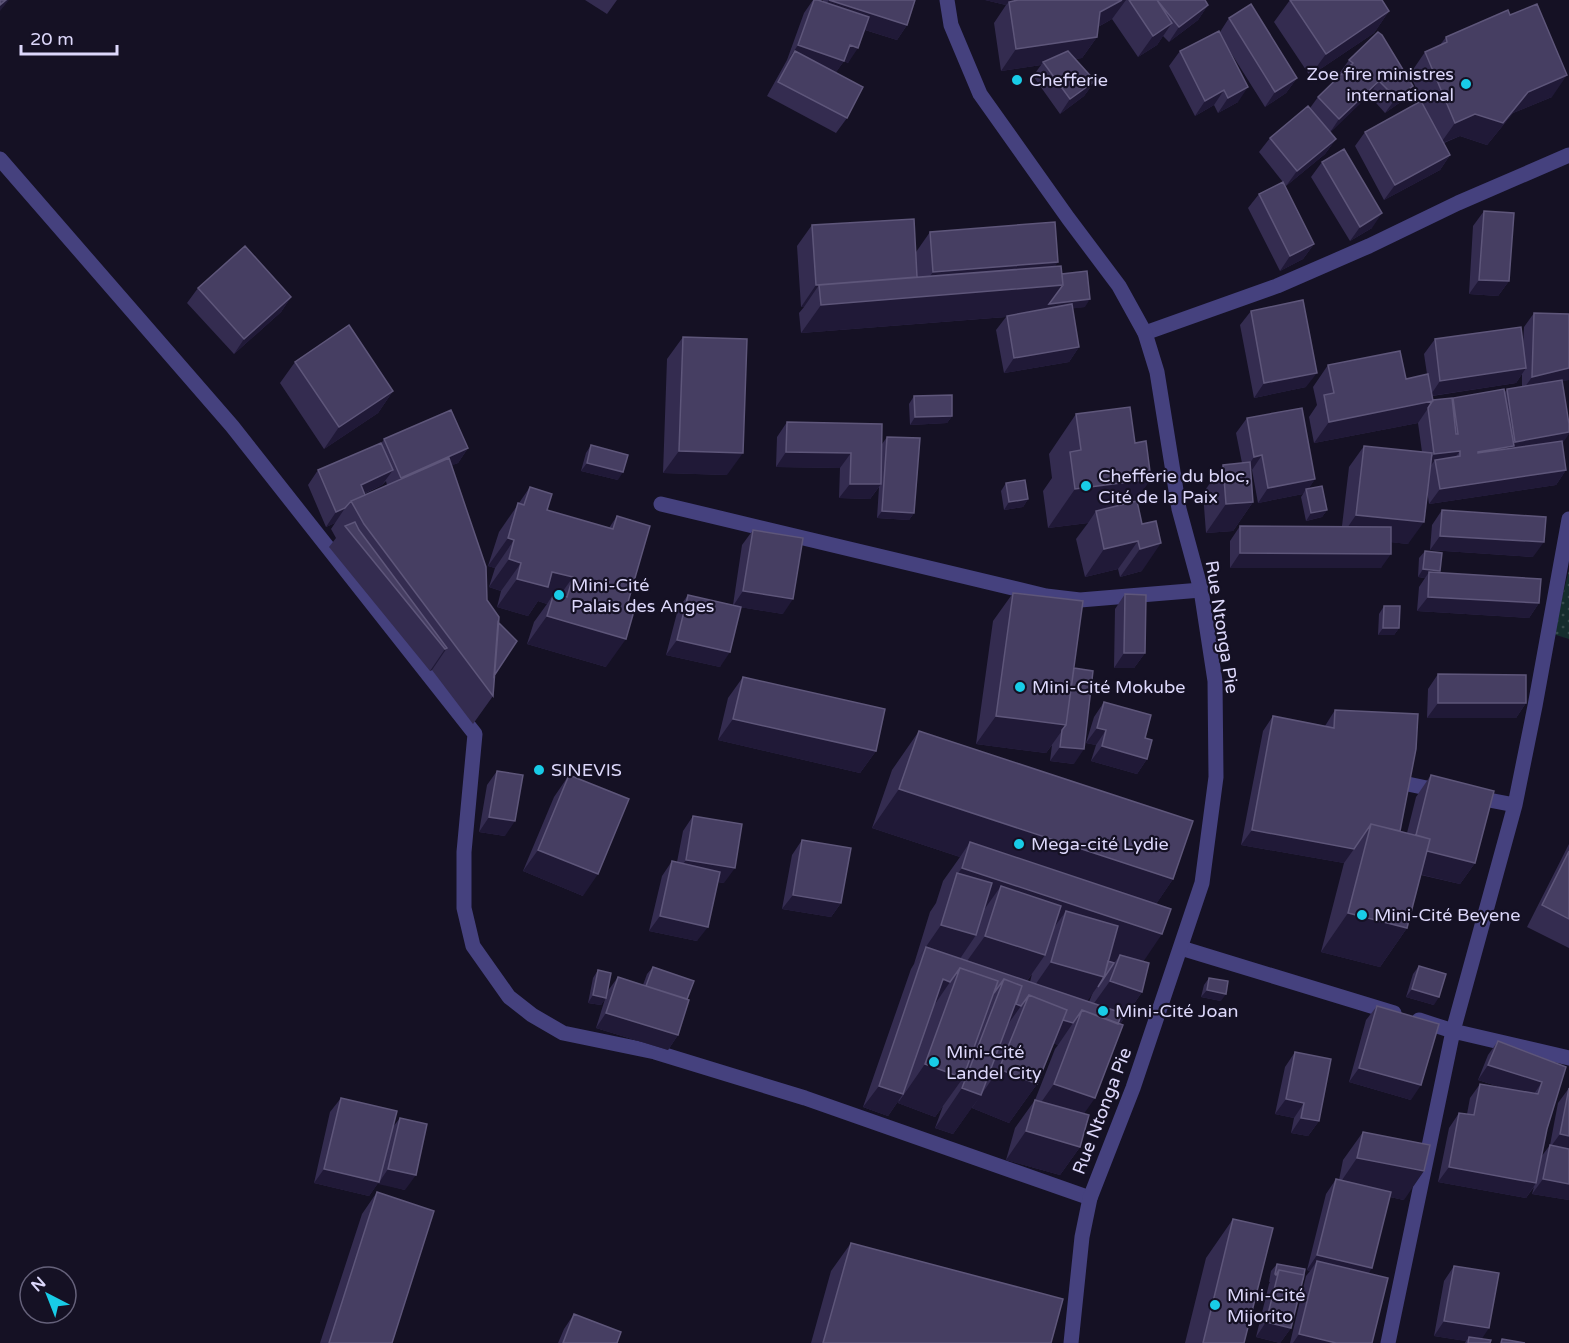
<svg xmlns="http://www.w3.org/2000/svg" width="1569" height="1343" font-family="'Varela Round',sans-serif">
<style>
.grass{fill:url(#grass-dots)}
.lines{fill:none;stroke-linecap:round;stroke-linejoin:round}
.minor{stroke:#45417e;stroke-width:15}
.tertiary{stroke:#45417e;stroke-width:15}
.wall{fill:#342c50;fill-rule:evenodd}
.shaded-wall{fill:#201937}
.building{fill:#463e62;stroke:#5e567a;stroke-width:1.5}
.poi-dot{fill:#18cce7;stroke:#151124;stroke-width:2}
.labels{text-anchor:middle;stroke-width:4.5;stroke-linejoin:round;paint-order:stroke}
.poi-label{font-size:18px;fill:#ddd8fb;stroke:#151124;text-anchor:start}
.street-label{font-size:18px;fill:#ddd8fb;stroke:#151124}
</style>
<defs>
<pattern id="grass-dots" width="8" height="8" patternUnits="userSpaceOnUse" patternTransform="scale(1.5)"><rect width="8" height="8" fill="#152d2d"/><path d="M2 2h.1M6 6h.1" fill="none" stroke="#374b4c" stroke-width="1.8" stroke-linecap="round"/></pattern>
</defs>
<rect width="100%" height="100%" fill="#151124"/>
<path class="grass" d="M1569 570V639L1553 634Z"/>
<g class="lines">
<path class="minor" d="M0 159 232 426 475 734 464 852V908L473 946 509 997 532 1015 563 1033 655 1052 805 1098 1090 1198
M1145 333 1277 286 1369 246 1458 203 1569 155
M661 504 1046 596 1080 600 1201 590
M1403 783 1441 791
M1473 797 1515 805
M1181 948 1394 1013
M1419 1020 1453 1031 1569 1058
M1388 1343 1453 1031 1515 805 1535 706 1569 519"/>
<path class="tertiary" d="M947 0 951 25 980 94 1068 218 1119 286 1145 333 1157 372 1179 509 1201 590 1215 681 1216 777 1202 883 1133 1088 1090 1198 1082 1237 1071 1343"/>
</g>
<path class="wall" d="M585 0H617L607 14Z
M813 0H818L823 1V0H915L907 25 897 40 865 30 848 63 844 61 836 72 847 118 836 133 767 96 787 60 804 13Z
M985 0H1205L1208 5 1198 20 1169 42 1163 36 1157 45 1138 57 1112 19 1098 27 1097 37 1082 58 1075 59 1095 81 1084 96 1060 114 1033 76 1041 65 1001 71 994 23 1006 5Z
M1290 0 1389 11 1374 33 1310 76 1274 22Z
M1510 15 1552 97 1513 113 1487 145 1460 136 1444 143 1450 155 1440 170 1384 200 1355 146 1365 132 1424 107 1410 74 1425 52 1440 45 1446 37Z
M1229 18 1297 78 1286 93 1265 107 1226 45 1238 102 1218 113 1214 105 1195 116 1169 66 1180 51 1220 32Z
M1378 32 1402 101 1385 113 1369 95 1330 132 1336 139 1325 154 1286 186 1259 152 1270 138 1310 108 1318 97 1340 76 1339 74 1349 60Z
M1322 162 1372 228 1350 241 1311 177Z
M1259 194 1314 244 1303 259 1280 271 1248 208Z
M1484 211 1509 281 1498 296 1469 294 1473 226Z
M812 225 916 252 930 232 1055 266 1062 274 1085 307 1072 308 1079 347 1069 362 1004 373 996 330 1006 317 801 333 799 313 804 307H801L797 246Z
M198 288 291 297 281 312 234 354 187 303Z
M1251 311 1306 387 1254 398 1240 325Z
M1534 313 1562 381V444L1566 470 1556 485 1429 504 1427 490 1408 544 1391 542 1381 568H1230V541L1240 526H1342L1349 467 1364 446 1422 452 1418 423 1314 443 1309 417 1317 405 1313 387 1328 365 1406 379 1427 374 1424 354 1435 339 1523 345 1524 327ZM1522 374V387L1507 389 1505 392 1453 398 1452 400H1433L1432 396 1516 383Z
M683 337 727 475 663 473 667 359Z
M295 362 393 391 378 413 324 449 280 383Z
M914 396 952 416 947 423 910 425 909 404Z
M1076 414 1135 502 1142 571 1120 577 1118 569 1085 577 1076 539 1088 523 1048 528 1043 491 1052 478 1049 454Z
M1247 418 1315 479 1308 489 1327 510 1322 517 1306 521 1301 497 1303 494 1258 503 1252 470H1251L1253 502 1233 531 1206 533 1203 493 1223 465 1242 463 1236 433Z
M787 422 882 444 887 437 914 513 909 520 877 518 879 487 870 499 839 498 840 468 776 467 777 437Z
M384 439 468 448 458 463 452 465 487 600 494 676 493 696 473 724 432 670 430 671 329 547 336 538 331 529 335 523 326 527 308 485 318 470 381 444ZM386 481 387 485 365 495 364 494 382 485Z
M591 445 618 480 581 471 586 453Z
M1006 483 1028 499 1023 507 1004 510 1001 491Z
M530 487 547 510 609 528 617 516 606 667 527 644 534 622 547 604 538 601 528 616 497 607 501 591 489 587 495 568 488 566 499 532Z
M1442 510 1533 557 1430 550 1432 525Z
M753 530 783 614 740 607 720 667 666 655 678 609 688 595 733 605 742 545Z
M1425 551 1440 571 1439 573 1539 603 1529 618 1417 611 1419 587 1425 578 1418 577 1419 558Z
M1013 593 1074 668V764L1050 761 1052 745 1046 753 976 744 993 621Z
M1125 594 1145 653 1134 668H1114L1115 609Z
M1384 606 1399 628 1394 635H1378L1379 614Z
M1438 674 1526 703 1516 718H1427L1428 689Z
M743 677 876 751 860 773 718 740 728 698Z
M1104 702 1145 738 1147 759 1137 774 1091 761 1096 745 1086 743 1094 717Z
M1335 710 1400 831 1407 833 1416 797 1431 775 1475 863 1460 884 1421 875 1407 928 1380 967 1321 952 1344 863 1241 845 1263 731 1273 716 1325 726Z
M919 731 1173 879 1156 904 1143 961 1142 992 1120 1024 1084 1114 1080 1147 1060 1175 1006 1160 1015 1128 1035 1100 1055 1049 1058 1045 1053 1043 1037 1084 1009 1123 972 1108V1107L953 1134 935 1128 943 1106 935 1117 898 1103 899 1100 888 1116 863 1107 911 969 914 964 930 912 936 903 943 881 960 857 872 828 892 770ZM1032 974 1030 982 1027 981ZM1093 992 1089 1002 1087 1001Z
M497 771 505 836 479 832 487 785Z
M569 775 583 896 523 871 554 797Z
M693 816 724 883 718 882 697 941 649 931 662 876 672 861 677 862 683 831Z
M802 840 841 903 831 917 782 909 792 855Z
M1569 844V948L1527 927Z
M1419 966 1434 1005 1406 997 1413 974Z
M653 967 687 999 678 1035 668 1050 596 1028 605 999 601 1005 588 1003 593 978 598 970 607 992 618 977 643 985 647 974Z
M1209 978 1221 1001 1201 997 1204 985Z
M1377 1006 1411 1100 1349 1082 1366 1020Z
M1498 1041 1566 1067 1547 1129 1541 1157 1550 1145 1558 1103 1569 1088V1200L1532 1194 1534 1187 1526 1198 1438 1182 1449 1128 1459 1113 1467 1114 1470 1098 1480 1084 1503 1088 1478 1080 1488 1055Z
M1295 1052 1319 1121 1308 1136 1291 1133 1294 1118 1275 1114 1285 1067Z
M341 1098 392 1128 400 1118 405 1190 378 1183 369 1196 314 1183 330 1112Z
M1363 1132 1404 1200 1390 1197 1369 1273 1372 1343H1290L1306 1276 1310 1271 1307 1270 1326 1194 1336 1179 1339 1180 1343 1160Z
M377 1192 392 1343H320L362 1214Z
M1233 1219 1244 1343H1185L1206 1258Z
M851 1243 1051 1343H811L831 1271Z
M1277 1264 1303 1280 1291 1328 1280 1343 1256 1337 1269 1284 1270 1282H1269L1271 1271Z
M1454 1266 1482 1339 1490 1343H1465L1466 1341 1434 1336 1444 1281Z
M574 1314 617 1343H558L564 1329Z"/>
<path class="shaded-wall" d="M6 0H9L0 11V5Z
M829 0 907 25 897 40 818 15Z
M985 0H1036L1009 2 1006 5Z
M1122 0H1126L1112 19 1085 34 1100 12Z
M1208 5 1198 20 1169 42 1179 27Z
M1389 11 1374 33 1310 76 1326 54Z
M1172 23 1157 45 1138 57 1153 36Z
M1097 37 1082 58 1045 64 1043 62 1041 65 1001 71 1016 49Z
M798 45H850L858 48 848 63 844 61 834 75 795 51 788 60Z
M1567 75 1552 97 1513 113 1487 145 1460 136 1440 144 1455 123Z
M1297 78 1286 93 1265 107 1275 92Z
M1095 81 1084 96 1060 114 1070 99Z
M1379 81 1369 95 1329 134 1339 119Z
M1413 86 1402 101 1385 113 1396 98Z
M1248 87 1238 102 1218 113 1228 98Z
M1224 90 1214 105 1195 116 1205 101Z
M1336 139 1325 154 1286 186 1297 171Z
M1450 155 1440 170 1384 200 1395 185Z
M1382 213 1372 228 1350 241 1360 227Z
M1314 244 1303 259 1280 271 1290 256Z
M1058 262 1041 287 1063 285 1090 299 1085 307 1044 312 1043 314 801 333 821 305 915 297 933 272Z
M1479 280 1509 281 1498 296 1469 294Z
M816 285H819L804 307H801Z
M291 297 281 312 234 354 244 339Z
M1079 347 1069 362 1004 373 1014 358Z
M1526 368 1516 383 1430 396 1440 381Z
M1569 368V380L1522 391 1532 377Z
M1317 373 1306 387 1254 398 1264 383Z
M393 391 378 413 324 449 339 427Z
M1433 401 1418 423 1314 443 1329 422Z
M952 416 947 423 910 425 915 417Z
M1569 432V434L1560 447 1467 467 1478 452 1512 446 1515 442Z
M468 448 458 463 390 492 401 478Z
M679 451 743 453 727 475 663 473Z
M1460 451 1449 466 1435 460 1429 468 1424 469 1434 454Z
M786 452 851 453 840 468 776 467Z
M1262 455 1252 470 1244 472 1254 457Z
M587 463 623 472 618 480 581 471Z
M393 470 382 485 350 500 361 485Z
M1566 470 1556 485 1429 504 1440 489Z
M1151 479 1124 518 1096 511 1088 523 1048 528 1075 489Z
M1315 479 1307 491 1306 489 1303 494 1258 503 1268 488Z
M850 484H881L870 499 839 498Z
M1028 499 1023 507 1004 510 1009 502Z
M1253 502 1233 531 1206 533 1226 504Z
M345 508 335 523 326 527 336 512Z
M1327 510 1322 517 1306 521 1311 513Z
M882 511 914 513 909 520 877 518Z
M1356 515 1424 522 1408 544 1341 537Z
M1440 536 1544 542 1533 557 1430 550Z
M508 538 514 540 495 568 488 566Z
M1138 541 1118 569 1085 577 1104 549Z
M1161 543 1142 571 1120 577 1140 549Z
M1240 553 1391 554 1381 568H1230Z
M509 559 521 563 501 591 489 587Z
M1423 569 1440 571 1435 579 1429 572 1425 578 1418 577Z
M552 572 573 577 553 605 554 593 547 604 538 601 528 616 497 607 517 579Z
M743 591 793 599 783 614 733 606Z
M1428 597 1539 603 1529 618 1417 611Z
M547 616 626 639 606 667 527 644Z
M1383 628H1399L1394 635H1378Z
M677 640 730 652 720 667 666 655Z
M447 648 432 670 430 671 445 649Z
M1124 653H1145L1134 668H1114Z
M1438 703H1526L1516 718H1427Z
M996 716 1066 725 1046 753 976 744Z
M733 719 876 751 860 773 718 740Z
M1097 728 1106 730 1096 745 1086 743Z
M1102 746 1147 759 1137 774 1091 761Z
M1060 747 1084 749 1074 764 1050 761Z
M899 789 1173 879 1146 919 970 842 960 857 872 828Z
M489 817 515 821 505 836 479 832Z
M1252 830 1354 849 1344 863 1241 845Z
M1413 847 1475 863 1460 884 1398 869Z
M538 850 598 874 583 896 523 871Z
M686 860 735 868 724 883 675 875Z
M962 868 1162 934 1135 974 1120 955 1112 966 1066 911 1043 943 1001 886 976 921 956 876Z
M793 895 841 903 831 917 782 909Z
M1348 913 1407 928 1380 967 1321 952Z
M660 916 708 927 697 941 649 931Z
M941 925 976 935 949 975 926 947 914 964Z
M985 936 1045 955 1017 995 1004 979 957 975Z
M1051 962 1104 977 1077 1016 1029 995 1024 1001Z
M943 979 950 982 935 1004Z
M1110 981 1142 992 1115 1031 1082 1020Z
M1412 989 1439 997 1434 1005 1406 997Z
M1207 990 1226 994 1221 1001 1201 997Z
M593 995 606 998 601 1005 588 1003Z
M997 997 1021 1006 1006 1027Z
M1024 1007 1073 1023 1058 1045 1015 1030Z
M606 1013 678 1035 668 1050 596 1028Z
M925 1064 963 1078 935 1117 898 1103Z
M1488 1065 1542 1082 1532 1097 1478 1080Z
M1359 1068 1421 1085 1411 1100 1349 1082Z
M999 1069 1037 1084 1009 1123 972 1108Z
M1054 1084 1095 1098 1067 1138 1030 1118Z
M879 1086 903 1094 888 1116 863 1107Z
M962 1088 981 1095 953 1134 935 1128Z
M1286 1099 1304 1103 1294 1118 1275 1114Z
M1301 1118 1319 1121 1308 1136 1291 1133Z
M1026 1131 1080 1147 1060 1175 1006 1160Z
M1560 1134 1569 1136V1153L1549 1149Z
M1357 1158 1424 1171 1404 1200 1338 1186Z
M1449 1167 1536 1183 1526 1198 1438 1182Z
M324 1169 379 1182 369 1196 314 1183Z
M388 1169 416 1175 405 1190 378 1184Z
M1543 1179 1569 1184V1200L1532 1194Z
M1317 1255 1372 1268 1362 1283 1317 1261 1310 1271 1307 1270Z
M1444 1321 1489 1328 1479 1343 1469 1337 1466 1341 1434 1336Z
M1266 1322 1291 1328 1280 1343 1256 1337Z
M1299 1334 1336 1343H1293Z"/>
<path class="building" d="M0 0H6L0 5Z
M814 0H818L869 17 858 48 850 45 844 61 798 45Z
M829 0H915L907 25Z
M1018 0H1122L1100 12 1097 37 1016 49 1009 2Z
M1129 0H1157L1172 23 1153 36Z
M1157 0H1205L1208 5 1179 27Z
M1290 0H1382L1389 11 1326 54Z
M1251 4 1297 78 1275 92 1229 18Z
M1537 4 1567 75 1528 92 1503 123 1475 114 1455 123 1425 52 1447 42 1446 37 1508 10 1510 15Z
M1219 31 1248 87 1228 98 1224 90 1205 101 1180 51Z
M1378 32 1382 35 1413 86 1396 98 1379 81 1339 119 1318 97 1353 63 1349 60Z
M795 51 863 87 847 118 778 82Z
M1068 51 1095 81 1070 99 1043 62Z
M1421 101 1450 155 1395 185 1365 132Z
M1308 106 1336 139 1297 171 1270 138Z
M1344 149 1382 213 1360 227 1322 162Z
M1283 182 1314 244 1290 256 1259 194Z
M1484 211 1514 213 1509 281 1479 280Z
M914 219 917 277 816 285 812 225Z
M1055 222 1058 262 933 272 930 232Z
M245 246 291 297 244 339 198 288Z
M1061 266 1063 285 821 305 819 285Z
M1087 271 1090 299 1049 304 1063 285 1062 274Z
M1303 300 1317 373 1264 383 1251 311Z
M1072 304 1079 347 1014 358 1007 316Z
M1534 313 1569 314V368L1532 377Z
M349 325 393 391 339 427 295 362Z
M1521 327 1526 368 1440 381 1435 339Z
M683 337 747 339 743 453 679 451Z
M1400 351 1406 379 1428 374 1433 401 1329 422 1324 395 1334 393 1328 365Z
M1562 380 1569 424V432L1515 442 1507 389Z
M1504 389 1514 446 1478 452V453L1562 441 1566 470 1440 489 1435 460 1460 456V451L1434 454 1428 408 1433 400 1452 398 1456 434H1458L1453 398Z
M952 395V416L915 417 914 396Z
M1130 407 1135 443 1146 441 1151 479 1075 489 1070 452 1081 450 1076 414Z
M1302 408 1315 479 1268 488 1262 455 1254 457 1247 418Z
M451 410 468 448 401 478 384 439Z
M787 422 882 424 881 484H850L851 453 786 452Z
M887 437 920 438 914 513 882 511Z
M381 443 393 470 361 485 365 495 351 501 345 508 336 512 318 470Z
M591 445 628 455 623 472 587 463Z
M1364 446 1432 453 1424 522 1356 515Z
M449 458 486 567 487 600 499 617 493 696 364 524 351 501Z
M1250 462 1253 502 1226 504 1223 465Z
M1025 480 1028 499 1009 502 1006 483Z
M1322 486 1327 510 1311 513 1306 489Z
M530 487 552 494 547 510 613 529 617 516 650 526 628 602 636 604 626 639 547 616 554 593 567 597 573 577 552 572 548 587 517 579 521 563 509 559 514 540 508 538 518 503 524 505Z
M1137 501 1142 524 1156 521 1161 543 1140 549 1138 541 1104 549 1096 511Z
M1442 510 1546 517 1544 542 1440 536Z
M355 522 359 530 447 648 445 649 345 526Z
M1240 526 1391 527V554L1240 553Z
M753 530 803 538 793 599 743 591Z
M1425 551 1442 553 1440 571 1423 569Z
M1429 572 1541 579 1539 603 1428 597Z
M1013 593 1083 601 1066 725 996 716Z
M1125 594 1146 595 1145 653H1124Z
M688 595 741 607 730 652 677 640Z
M1384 606H1400L1399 628H1383Z
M498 622 517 641 494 676Z
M1074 668 1093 671 1084 749 1060 747 1062 730 1066 725Z
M1438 674 1526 675V703H1438Z
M743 677 885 709 876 751 733 719Z
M1104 702 1151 715 1145 738 1152 740 1147 759 1102 746 1106 730 1097 728Z
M1335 710 1418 714 1416 749 1400 831 1371 824 1354 849 1252 830 1273 716 1334 728Z
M919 731 1193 821 1173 879 899 789Z
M497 771 523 775 515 821 489 817Z
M569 775 629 799 598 874 538 850Z
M1431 775 1494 791 1475 863 1427 851 1430 839 1416 835Z
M693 816 742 824 735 868 686 860Z
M1371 824 1430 839 1407 928 1348 913Z
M802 840 851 848 841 903 793 895Z
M970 842 1171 909 1162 934 962 868Z
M1569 851V919L1542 905Z
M672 861 720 872 708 927 660 916Z
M957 873 992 883 976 935 941 925Z
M1001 886 1061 906 1045 955 985 936Z
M1066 911 1118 926 1104 977 1051 962Z
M926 947 1122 1013 1118 1024 1082 1010 1073 1023 1063 1020 1067 1010 1029 995 1021 1006 1016 1004 1022 986 1004 979 994 993 998 981 960 968 950 982 943 979 903 1094 879 1086Z
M1120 955 1149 963 1142 992 1110 981Z
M1108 961 1114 963 1098 987 1104 977Z
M1419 966 1446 974 1439 997 1412 989Z
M653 967 694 981 687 999 646 986Z
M960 968 998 981 963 1078 925 1064Z
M598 970 611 973 606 998 593 995Z
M618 977 689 1000 678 1035 606 1013Z
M1209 978 1228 981 1226 994 1207 990Z
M1004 979 1022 986 981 1095 962 1088Z
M1029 995 1067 1010 1037 1084 999 1069Z
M1377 1006 1439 1024 1421 1085 1359 1068Z
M1082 1010 1123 1025 1095 1098 1054 1084Z
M1498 1041 1566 1067 1547 1129 1536 1183 1449 1167 1459 1113 1474 1115 1480 1084 1538 1094 1542 1082 1488 1065Z
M1295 1052 1331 1059 1319 1121 1301 1118 1304 1103 1286 1099Z
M1569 1088V1136L1560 1134Z
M341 1098 397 1111 379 1182 324 1169Z
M1035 1100 1089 1115 1080 1147 1026 1131Z
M400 1118 427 1124 416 1175 388 1169Z
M1363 1132 1430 1145 1424 1171 1357 1158Z
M1550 1145 1569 1149V1184L1543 1179Z
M1336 1179 1391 1192 1372 1268 1317 1255Z
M377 1192 434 1211 392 1343H329Z
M1233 1219 1273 1228 1244 1343H1203Z
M851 1243 1063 1299 1051 1343H823Z
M1317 1261 1388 1278 1372 1343H1336L1299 1334Z
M1277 1264 1305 1269 1303 1280 1304 1275 1279 1270 1276 1275 1275 1274Z
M1454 1266 1499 1273 1489 1328 1444 1321Z
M1279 1270 1304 1275 1291 1328 1266 1322Z
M574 1314 621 1332 617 1343H563Z
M1469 1337 1491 1340 1490 1343H1468Z
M1502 1339 1525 1343H1501Z"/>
<g class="poi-dot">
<circle cx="1017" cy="80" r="6"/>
<circle cx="1466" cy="84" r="6"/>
<circle cx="1086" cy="486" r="6"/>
<circle cx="559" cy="595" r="6"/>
<circle cx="1020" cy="687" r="6"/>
<circle cx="539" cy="770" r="6"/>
<circle cx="1019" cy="844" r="6"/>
<circle cx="1362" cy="915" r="6"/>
<circle cx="1103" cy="1011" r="6"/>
<circle cx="934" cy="1062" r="6"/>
<circle cx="1215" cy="1305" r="6"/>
</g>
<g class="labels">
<g class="poi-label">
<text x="1454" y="80" text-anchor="end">Zoe fire ministres<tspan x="1454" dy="21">international</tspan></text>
<text x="1029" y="86">Chefferie</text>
<text x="1098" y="482">Chefferie du bloc,<tspan x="1098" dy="21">Cité de la Paix</tspan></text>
<text x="571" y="591">Mini-Cité<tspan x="571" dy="21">Palais des Anges</tspan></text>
<text x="1032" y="693">Mini-Cité Mokube</text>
<text x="551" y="776">SINEVIS</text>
<text x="1031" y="850">Mega-cité Lydie</text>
<text x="1374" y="921">Mini-Cité Beyene</text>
<text x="1115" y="1017">Mini-Cité Joan</text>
<text x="946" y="1058">Mini-Cité<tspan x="946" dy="21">Landel City</tspan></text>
<text x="1227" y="1301">Mini-Cité<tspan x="1227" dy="21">Mijorito</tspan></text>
</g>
<g class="street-label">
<text transform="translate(1222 627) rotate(81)" y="6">Rue Ntonga Pie</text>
<text transform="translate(1102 1111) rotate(-69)" y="6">Rue Ntonga Pie</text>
</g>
</g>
<g transform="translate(48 1295) rotate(318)"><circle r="28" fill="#151124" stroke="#65617a" stroke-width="1.5"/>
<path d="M0-4.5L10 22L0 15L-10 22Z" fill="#18cce7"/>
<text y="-9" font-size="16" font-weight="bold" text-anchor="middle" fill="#ddd8fb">N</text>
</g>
<path d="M21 45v9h96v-9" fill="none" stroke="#ddd8fb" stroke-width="3"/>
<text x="30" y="45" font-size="18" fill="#ddd8fb" stroke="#151124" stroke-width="4.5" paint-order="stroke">20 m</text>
</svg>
